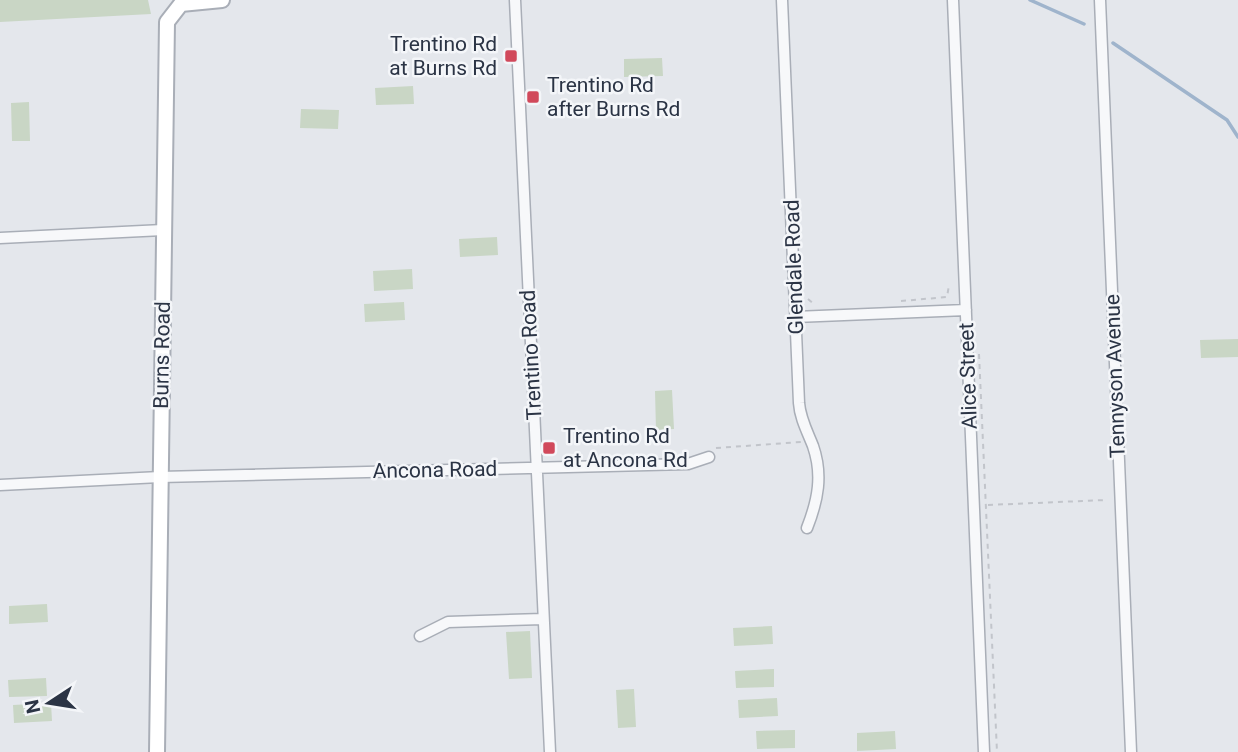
<svg xmlns="http://www.w3.org/2000/svg" width="1238" height="752" viewBox="0 0 1238 752" font-family="Roboto,sans-serif">
<style>
.green{fill:#c9d6c5}
.lines{fill:none;stroke-linecap:round;stroke-linejoin:round}
.stream{stroke:#9fb4cc;stroke-width:3.5}
.street-casing{stroke:#a9aeb7;stroke-width:13}
.secondary-casing{stroke:#a9aeb7;stroke-width:18}
.path{stroke:#c2c5cb;stroke-width:2;stroke-dasharray:5 5;stroke-linecap:butt}
.street{stroke:#f7f8fa;stroke-width:10}
.secondary{stroke:#fff;stroke-width:14}
.poi-dot{fill:#d1495b;stroke:#f4f6f9;stroke-width:2.5}
.labels{text-anchor:middle;stroke-width:5;stroke-linejoin:round;paint-order:stroke}
.poi-label{font-size:21px;fill:#2b3445;stroke:#f4f6f9;text-anchor:start}
.street-label{font-size:21px;fill:#2b3445;stroke:#f4f6f9}
</style>
<rect width="100%" height="100%" fill="#e4e7ec"/>
<path class="green" d="M0,0H148L151,14L0,22Z
M662,58L663,76L624,77V59Z
M413,86L414,104L376,105L375,88Z
M29,102L30,141H12L11,103Z
M301,109L339,110L338,129L300,128Z
M497,237L498,255L460,257L459,239Z
M412,269L413,289L374,291L373,271Z
M404,302L405,320L365,322L364,304Z
M1238,339V357L1201,358L1200,340Z
M672,390L674,429L656,430L655,391Z
M47,604L48,622L9,624V606Z
M772,626L773,644L734,646L733,628Z
M530,631L532,678L509,679L506,632Z
M774,669V687L736,688L735,671Z
M46,678L47,696L9,697L8,680Z
M634,689L636,727L618,728L616,690Z
M777,698L778,716L739,718L738,700Z
M51,703L52,721L14,723L13,705Z
M795,730V748L757,749L756,731Z
M895,731L896,749L857,751V733Z"/>
<g class="lines">
<path class="stream" d="M1030,0L1084,24
M1113,43L1227,120L1238,137"/>
<defs>
<path id="street" d="M515,0L550,752
M782,0L799,403C800,418 807,431 813,446C823,475 818,500 807,528
M953,0L984,752
M1100,0L1131,752
M0,238L163,230
M795,317L966,310
M0,485L160,477L688,464L709,457
M420,636L448,622L543,619"/>
<path id="secondary" d="M157,752L167,22L181,4L222,0"/>
</defs>
<use href="#street" class="street-casing"/>
<use href="#secondary" class="secondary-casing"/>
<path class="path" d="M808,299L815,305
M901,301L947,297L949,285
M979,354L997,752
M716,448L801,442
M988,505L1106,500"/>
<use href="#street" class="street"/>
<use href="#secondary" class="secondary"/>
</g>
<g class="poi-dot">
<rect x="504" y="49" width="14" height="14" rx="3.5"/>
<rect x="526" y="90" width="14" height="14" rx="3.5"/>
<rect x="542" y="441" width="14" height="14" rx="3.5"/>
</g>
<g class="labels">
<g class="poi-label">
<text x="497" y="51" text-anchor="end">Trentino Rd<tspan x="497" dy="24">at Burns Rd</tspan></text>
<text x="547" y="92">Trentino Rd<tspan x="547" dy="24">after Burns Rd</tspan></text>
<text x="563" y="443">Trentino Rd<tspan x="563" dy="24">at Ancona Rd</tspan></text>
</g>
<g class="street-label">
<text transform="translate(794 267) rotate(-92)" y="7">Glendale Road</text>
<text transform="translate(162 355) rotate(-89)" y="7">Burns Road</text>
<text transform="translate(531 355) rotate(-93)" y="7">Trentino Road</text>
<text transform="translate(968 376) rotate(-92)" y="7">Alice Street</text>
<text transform="translate(1115 376) rotate(-92)" y="7">Tennyson Avenue</text>
<text transform="translate(435 470) rotate(-1)" y="7">Ancona Road</text>
</g>
</g>
<g transform="translate(49 703) rotate(258)" stroke="#f4f6f9" stroke-width="5" paint-order="stroke">
<path d="M0-5L12 26L0 18L-12 26Z" fill="#2b3445"/>
<text y="-10" font-size="19" font-weight="bold" text-anchor="middle" fill="#2b3445">N</text>
</g>
</svg>
